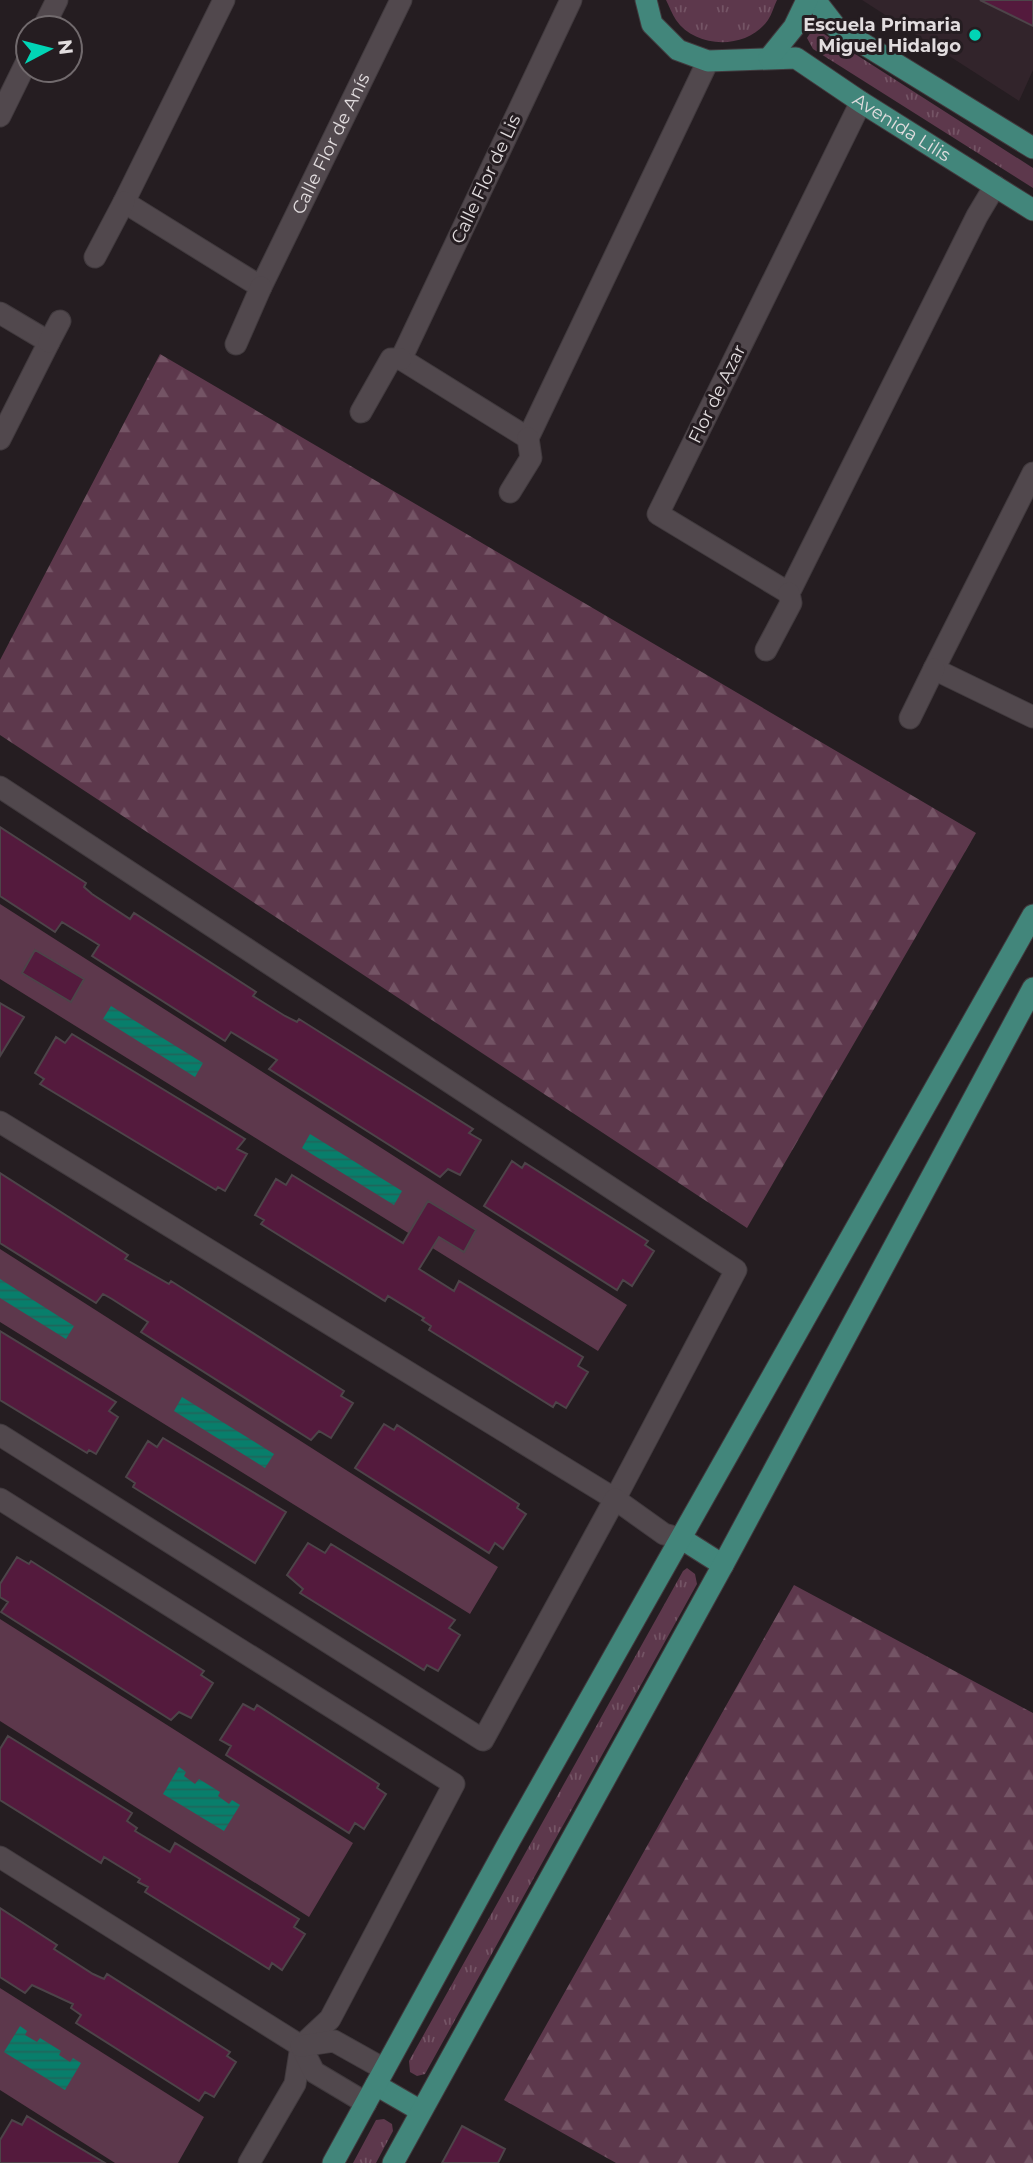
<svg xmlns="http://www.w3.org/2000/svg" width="1033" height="2163" viewBox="0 0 1033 2163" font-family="Montserrat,sans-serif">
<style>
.built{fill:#32242b}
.grass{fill:url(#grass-tufts)}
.forest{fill:url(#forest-firs)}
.park{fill:#5d384c}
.water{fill:url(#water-rules)}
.building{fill:#541a3d;stroke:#4d4449;stroke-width:2}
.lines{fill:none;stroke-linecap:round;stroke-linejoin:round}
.minor-casing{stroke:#413a3e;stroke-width:23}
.major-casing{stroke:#413a3e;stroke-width:23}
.minor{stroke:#51484d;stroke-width:21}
.major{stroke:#42867b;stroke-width:21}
.poi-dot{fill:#01d5b6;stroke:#251d21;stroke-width:2.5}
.labels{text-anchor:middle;stroke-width:6;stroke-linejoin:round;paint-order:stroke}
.poi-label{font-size:18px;font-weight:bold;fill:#e2dddf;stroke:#251d21;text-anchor:end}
.street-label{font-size:18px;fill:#e2dddf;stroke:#251d21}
</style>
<defs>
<pattern id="grass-tufts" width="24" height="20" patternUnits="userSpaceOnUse" patternTransform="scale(1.75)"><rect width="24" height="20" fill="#5d384c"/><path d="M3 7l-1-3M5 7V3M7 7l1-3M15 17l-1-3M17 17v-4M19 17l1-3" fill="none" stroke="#745465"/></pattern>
<pattern id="forest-firs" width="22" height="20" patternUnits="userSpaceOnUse" patternTransform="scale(1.75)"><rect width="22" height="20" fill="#5d384c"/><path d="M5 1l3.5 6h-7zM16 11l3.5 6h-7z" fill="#745465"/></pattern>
<pattern id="water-rules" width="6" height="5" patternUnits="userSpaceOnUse" patternTransform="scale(1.75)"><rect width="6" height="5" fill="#087e6b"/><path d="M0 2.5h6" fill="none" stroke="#20665b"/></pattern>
</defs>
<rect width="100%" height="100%" fill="#251d21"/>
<path class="built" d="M862,0H1033V70L1019,101Z"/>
<path class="grass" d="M666,0H777C774,6 772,14 768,20C747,50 696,49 676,20C672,14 669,6 666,0Z
M811,32L824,34L1033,168V188L813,49L807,38Z
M687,1568L695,1574L697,1584L425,2074L417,2076L410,2072L409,2061L683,1571Z
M384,2119L392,2124L393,2131L376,2163H353L376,2120Z"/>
<path class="forest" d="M160,354L976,833L747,1228L0,735V660Z
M794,1585L1033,1713V2163H616L504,2100Z"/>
<path class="park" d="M0,904L627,1305L598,1351L0,979Z
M0,1249L498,1567L470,1614L0,1322Z
M0,1619L353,1843L309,1917L0,1721Z
M0,1988L204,2117L178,2163H115L0,2090Z"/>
<path class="water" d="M111,1006L203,1063L195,1077L103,1019Z
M310,1134L402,1191L394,1205L302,1148Z
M0,1279L74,1326L66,1339L0,1298Z
M182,1397L274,1454L265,1468L174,1411Z
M179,1767L186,1772L184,1776L195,1784L199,1779L220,1792L218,1796L229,1804L232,1800L240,1805L224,1831L163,1794Z
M20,2026L27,2031L25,2035L37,2042L40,2038L61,2051L59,2055L70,2062L73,2058L81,2063L65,2090L4,2052Z"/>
<path class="building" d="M980,0H1033V26Z
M0,827L86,883L84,887L92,894L130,919L134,913L256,992L253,996L285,1016L297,1022L299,1019L473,1129L469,1133L481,1140L460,1175L448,1169L440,1177L269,1069L277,1060L231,1032L225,1041L92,956L99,945L62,922L55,932L0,896Z
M35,950L84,979L71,1002L22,973Z
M0,1003L24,1017L0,1056Z
M72,1034L245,1139L237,1149L247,1154L225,1191L218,1187L216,1190L40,1084L44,1079L35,1073L56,1037L65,1043Z
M512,1161L522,1168L525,1163L648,1241L645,1245L654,1251L632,1286L623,1280L617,1290L484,1206Z
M0,1173L128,1255L125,1259L169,1284L171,1281L344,1391L341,1396L353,1403L331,1438L319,1431L311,1440L141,1332L148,1322L112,1299L103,1294L96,1303L0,1243Z
M292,1175L403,1243L428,1201L476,1230L464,1252L439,1237L419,1269L454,1291L459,1281L583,1357L578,1366L588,1372L566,1408L556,1402L553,1407L429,1330L431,1326L422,1320L424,1318L388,1296L385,1301L261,1224L264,1220L255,1215L276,1179L286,1185Z
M0,1331L116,1402L109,1411L118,1417L96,1454L89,1450L87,1453L0,1400Z
M384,1424L394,1430L397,1425L519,1504L517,1508L526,1514L503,1549L495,1543L489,1553L355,1468Z
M163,1438L286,1512L255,1563L133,1487L135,1483L126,1477L148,1441L157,1447Z
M308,1543L325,1553L331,1544L455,1620L449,1628L460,1635L438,1671L427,1665L424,1670L300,1593L303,1589L287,1575Z
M17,1557L29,1564L31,1561L204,1671L201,1675L213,1683L191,1718L179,1712L171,1720L1,1612L8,1602L0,1597V1584Z
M243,1704L254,1710L257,1705L379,1784L377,1788L386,1794L364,1829L355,1823L349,1833L226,1755L231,1746L220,1740Z
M8,1736L132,1813L127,1821L137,1828L135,1831L170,1852L175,1843L299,1919L294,1927L305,1934L282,1970L272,1963L269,1969L145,1892L148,1887L138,1882L140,1879L104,1857L101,1863L0,1800V1749Z
M0,1908L57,1945L54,1949L93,1974L104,1979L107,1974L230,2052L227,2056L236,2062L214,2097L205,2092L199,2101L76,2023L81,2015L71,2008L73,2004L32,1985L25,1993L0,1977Z
M27,2116L58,2135L105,2163H0V2140L12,2120L22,2125Z
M462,2126L505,2149L498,2163H442Z"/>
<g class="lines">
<defs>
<g id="minor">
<path id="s1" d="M224,0L124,202L261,287L401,0"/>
<path d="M571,0L401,359L528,438L708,61"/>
<path d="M43,28L57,0"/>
<path d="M861,102L658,514L789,593L977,216L995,186"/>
<path d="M0,116L28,59"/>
<path d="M95,257L124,202"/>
<path d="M0,313L49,342L0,439"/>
<path d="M49,342L60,321"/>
<path d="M236,344L261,287"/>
<path d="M361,412L391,359H401"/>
<path d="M1033,473L934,669L1033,717"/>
<path d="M510,492L531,458L528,438"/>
<path d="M766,650L791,603L789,593"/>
<path d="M910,718L934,669"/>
<path d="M0,787L736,1270L615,1499L0,1122"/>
<path d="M0,1435L483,1740L615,1499L664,1534L682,1539"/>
<path d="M0,1499L454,1784L330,2019L301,2046L295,2084L249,2163"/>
<path d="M0,1857L301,2046L314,2072L366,2103"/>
<path d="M301,2046L334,2041L384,2069"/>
</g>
<g id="major">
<path id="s2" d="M646,0L652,24L678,50L708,61L796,58L861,102L1033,210"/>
<path d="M815,0L836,27L1033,148"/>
<path d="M769,58L794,27L807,0"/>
<path d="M682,1539L723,1565"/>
<path d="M376,2085L421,2111"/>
<path d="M333,2163L510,1840L1033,915"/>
<path d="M393,2163L723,1565L1033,988"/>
</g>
</defs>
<use href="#minor" class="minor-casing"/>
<use href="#major" class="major-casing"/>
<use href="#minor" class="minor"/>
<use href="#major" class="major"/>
</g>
<circle class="poi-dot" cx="975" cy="35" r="7"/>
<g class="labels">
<g class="poi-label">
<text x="961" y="31">Escuela Primaria<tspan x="961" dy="21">Miguel Hidalgo</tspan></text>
</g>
<g class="street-label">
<text dy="6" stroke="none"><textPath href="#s2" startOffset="308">Avenida Lilis</textPath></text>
<text dy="6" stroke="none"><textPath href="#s1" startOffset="546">Calle Flor de Anís</textPath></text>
<text transform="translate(486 179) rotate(-65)" y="6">Calle Flor de Lis</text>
<text transform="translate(717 394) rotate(-64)" y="6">Flor de Azar</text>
</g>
</g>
<g transform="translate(49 49) rotate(83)"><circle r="33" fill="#251d21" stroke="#716a6d" stroke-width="2"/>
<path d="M0-5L12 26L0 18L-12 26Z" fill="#01d5b6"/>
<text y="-10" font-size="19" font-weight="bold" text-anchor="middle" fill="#e2dddf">N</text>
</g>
</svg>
